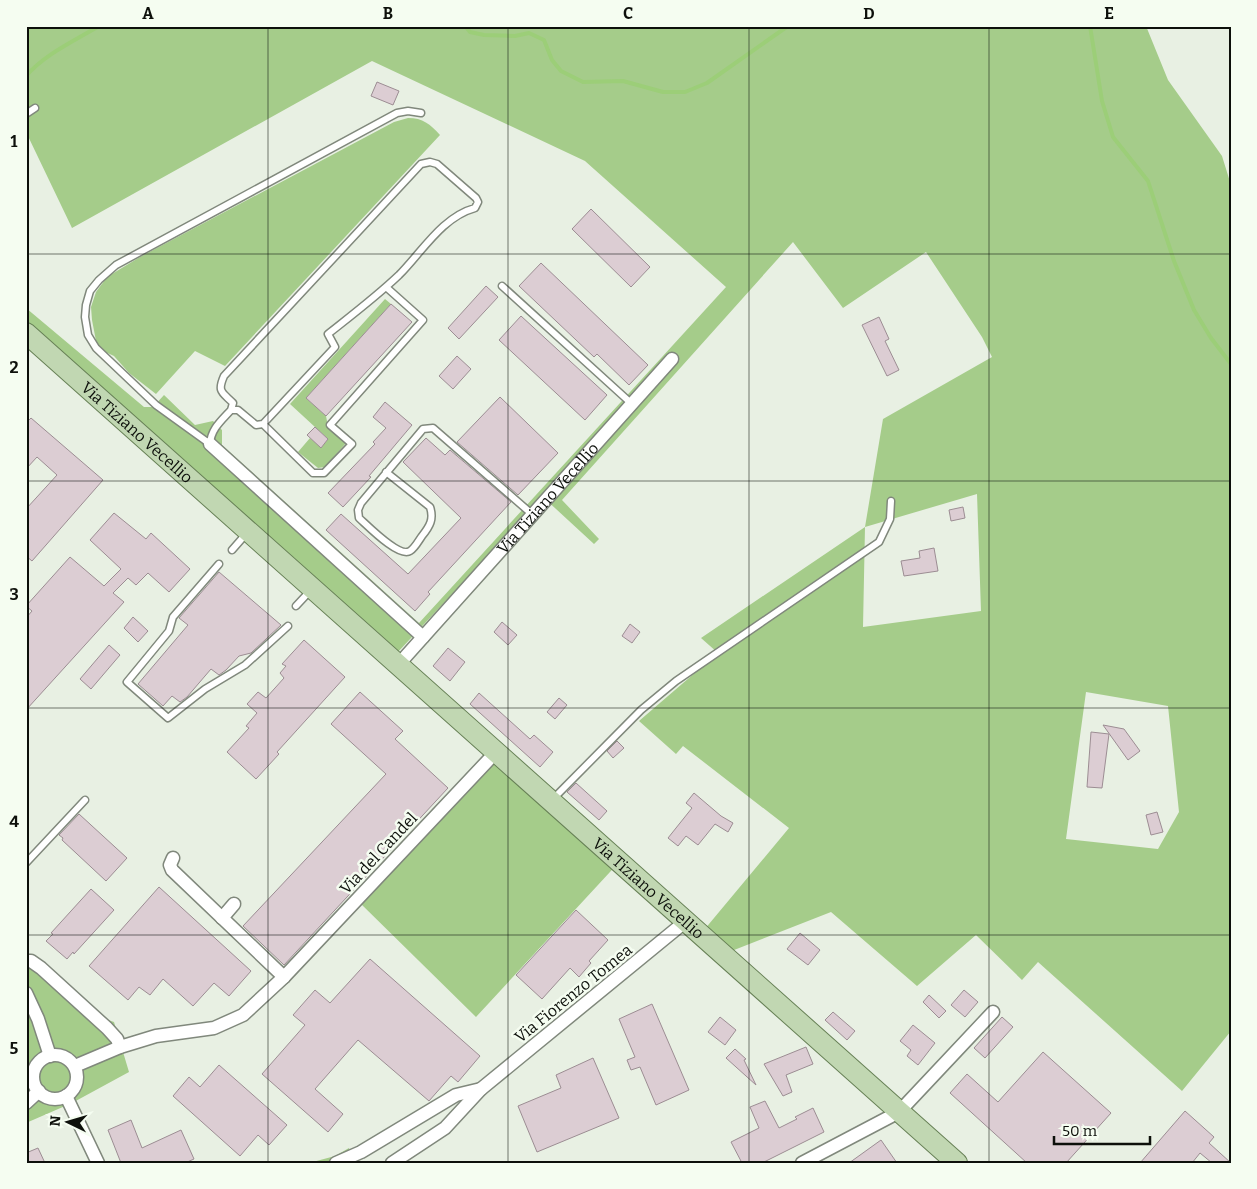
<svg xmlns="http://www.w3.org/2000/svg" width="1257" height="1189" viewBox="0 0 1257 1189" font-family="Bitter,serif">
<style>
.green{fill:#a5cc8a;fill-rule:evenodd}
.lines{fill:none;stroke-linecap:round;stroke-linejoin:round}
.stream{stroke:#9cce78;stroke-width:4}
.building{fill:#dccdd3;stroke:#9c8d93}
.service-casing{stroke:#80887c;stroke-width:9}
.minor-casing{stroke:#80887c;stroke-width:15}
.primary-casing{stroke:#678056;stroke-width:22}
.service{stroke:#fff;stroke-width:6}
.minor{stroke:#fff;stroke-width:12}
.primary{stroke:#c1d7b2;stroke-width:20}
.grid{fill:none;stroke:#0d100b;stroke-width:1;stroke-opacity:0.55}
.labels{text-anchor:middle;stroke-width:5;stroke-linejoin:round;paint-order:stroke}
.street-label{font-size:16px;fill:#0d100b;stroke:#f5fdf1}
.neatline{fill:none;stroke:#0d100b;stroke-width:2}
.grid-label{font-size:16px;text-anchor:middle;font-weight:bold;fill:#0d100b}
</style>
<rect width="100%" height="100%" fill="#e8f0e3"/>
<path class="green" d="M26,26H1146L1168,80L1222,156L1231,185V1031L1182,1091L1038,962L1022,980L976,935L917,986L831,912L729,952L704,930L789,828L683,746L676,754L639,721L718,653L701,638L865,527L883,419L992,357L982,337L926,252L843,308L793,242L562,500L599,539L594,544L543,497L397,653L26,346V308L144,407H153L164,395L195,425L213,421L222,430V445L419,623L726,287L585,161L372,61L72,228L26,132ZM977,494L981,611L863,627L865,527ZM1086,692L1168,706L1179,812L1158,849L1066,839Z
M408,118C423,118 430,124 440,135L225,366L195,351L156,394L129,373L114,356L101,350L96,341L92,320L91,307L96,292L107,277L140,257L394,122Z
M385,299L391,304L306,398L326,416L328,426L346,443L325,467L318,468L298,452L310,438L321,447L328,439L290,404Z
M501,748L622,859L476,1017L360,903Z
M26,951L100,1017L114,1022L129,1072L72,1103L26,1123V996L30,992L26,984Z
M349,1148L354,1163H309L335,1156Z"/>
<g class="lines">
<path class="stream" d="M465,26L470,32L484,35L515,36L529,33L544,40L552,60L561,71L583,82L623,81L663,92H685L707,83L788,26
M1090,26L1102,101L1113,137L1148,181L1174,261L1194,310L1211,338L1231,364
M26,76C45,54 74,41 99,26"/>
</g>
<path class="building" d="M377,82L399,91L393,105L371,96Z
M591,209L650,267L631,287L572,229Z
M541,263L648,365L629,385L597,354L594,357L519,286Z
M486,286L498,297L459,339L448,328Z
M391,304L412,322L326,416L306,398Z
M521,316L607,395L585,420L499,340Z
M879,317L889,339L885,341L899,370L887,376L862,325Z
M457,356L471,369L453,389L439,376Z
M500,397L558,453L518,495L457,442Z
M385,402L412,425L369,476L371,477L343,507L328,493L375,444L373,442L386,428L373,417Z
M31,418L103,480L32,561L26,556V509L57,475L37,457L26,469V423Z
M315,427L328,439L321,448L307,435Z
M426,438L445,455L450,450L511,502L428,592L430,594L415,611L326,530L341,514L408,574L461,518L403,462Z
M963,507L965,518L951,521L949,510Z
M114,513L146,539L151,533L190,569L169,592L148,573L136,585L128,578L113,593L124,602L26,710V618L32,611L26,606L70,557L104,586L121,569L90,540Z
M934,548L938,571L904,576L901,561L920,558L919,551Z
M219,572L281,625L251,653L239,656L226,670L219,675L211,669L187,697L180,702L172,696L163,706L138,684L188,625L179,618Z
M133,617L148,631L138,642L124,628Z
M502,622L517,635L508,645L494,632Z
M630,624L640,632L632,643L622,636Z
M304,640L345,677L277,752L279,754L256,779L227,752L249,728L246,726L257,713L247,704L258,692L266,698L284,678L280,673L286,666L282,664Z
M109,645L120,655L91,689L80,679Z
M448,648L465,662L450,681L433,666Z
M360,692L403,731L395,739L448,788L284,965L243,926L386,774L331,724Z
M479,693L530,739L534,735L553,752L540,767L470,704Z
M559,698L567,705L555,719L547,712Z
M1103,725L1124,729L1140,751L1128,760Z
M1091,732L1109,734L1102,788L1087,787Z
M617,741L624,748L613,758L607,751Z
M576,783L607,811L599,820L567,792Z
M694,793L721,816L733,823L728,832L715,824L698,845L686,836L678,846L668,838L692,808L686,803Z
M1157,812L1163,832L1151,835L1146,815Z
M79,814L127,858L106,881L62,840L63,838L59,835Z
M159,887L251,971L229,996L214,983L193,1006L163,979L150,995L139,987L128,1000L89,966Z
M91,889L114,910L74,954L73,952L67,959L46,941L53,934L51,933Z
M576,910L608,940L589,961L591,963L579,977L570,968L542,999L516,975Z
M800,933L820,950L808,965L787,949Z
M370,959L480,1056L458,1082L451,1076L429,1101L358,1040L315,1089L343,1114L328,1132L262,1074L305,1025L293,1015L315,990L330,1003Z
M964,990L978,1002L965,1017L951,1005Z
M929,995L946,1011L939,1018L923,1002Z
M652,1004L689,1090L656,1105L640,1067L631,1070L627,1060L635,1057L619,1019Z
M833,1012L855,1031L847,1040L825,1020Z
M720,1017L736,1030L725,1045L708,1032Z
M1002,1017L1013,1027L985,1058L974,1048Z
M913,1025L935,1043L918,1065L907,1056L911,1050L900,1041Z
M806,1047L813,1064L786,1075L792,1092L783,1096L764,1064Z
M735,1049L746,1059L744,1060L756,1085L726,1058Z
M1043,1052L1111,1113L1066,1163H1027L950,1093L967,1074L998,1102Z
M593,1058L619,1118L537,1152L518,1106L561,1088L556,1075Z
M219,1065L287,1125L269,1145L258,1135L240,1156L173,1096L189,1077L200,1087Z
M765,1101L779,1128L797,1119L795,1117L813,1108L824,1132L762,1163H742L731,1142L759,1128L750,1107Z
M1185,1111L1214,1137L1209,1143L1231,1163H1212L1200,1153L1192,1163H1140Z
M131,1120L142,1148L181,1130L194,1159L185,1163H121L108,1130Z
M881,1140L897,1163H849Z
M38,1148L45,1163H26V1153Z"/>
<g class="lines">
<defs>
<path id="service" d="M26,114L35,108
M502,286L632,404
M231,410L233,403C222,392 217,392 224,376L421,164L430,162L437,164L476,198L478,202L475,208C442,217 422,252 399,275C377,296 352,315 328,334L335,347L263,424L256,425L238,410H231C221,421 211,429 210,444L156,405L96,348L88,335L85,317L86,305L90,291L99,280L116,265L397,113L408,111L421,113
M263,424L313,473H324L352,444L330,425L423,320L386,287
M386,472L430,507C434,519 430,526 422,536C419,540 415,548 410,551C399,558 368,526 359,518L358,510L361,503L423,429L433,428L533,515
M232,550L246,534
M219,564L173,617L169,631L127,682L168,718L205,689L245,665L288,626
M296,606L310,591
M552,800L641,710L676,681L879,542L890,519L891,501
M26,863L85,800"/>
<g id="minor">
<path d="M210,444L423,637"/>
<path id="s1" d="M398,665L672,359"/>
<path d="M173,858L170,865L172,870L284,977"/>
<path d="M222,918L234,904"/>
<path d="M26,961H31L41,968L107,1028L117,1039L120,1047"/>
<path d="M26,993L38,1019L50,1056"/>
<circle cx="55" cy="1077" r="22"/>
<path d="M75,1066L120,1047L156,1036L214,1028L243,1015L284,977L496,752"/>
<path d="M66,1096L98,1163"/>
<path d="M26,1103L39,1091"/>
<path d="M336,1163L361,1152L456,1095L481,1089"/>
<path d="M392,1163L445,1128L481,1089L686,921"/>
<path d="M802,1163L899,1112L993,1012"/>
</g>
<g id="primary">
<path id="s2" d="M26,333L957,1163"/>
</g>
</defs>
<use href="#service" class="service-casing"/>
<use href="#minor" class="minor-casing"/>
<use href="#primary" class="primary-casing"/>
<use href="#service" class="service"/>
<use href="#minor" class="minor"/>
<use href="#primary" class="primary"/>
</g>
<path class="grid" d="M268,26V1163M508,26V1163M749,26V1163M989,26V1163M26,254H1231M26,481H1231M26,708H1231M26,935H1231"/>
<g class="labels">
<g class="street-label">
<text dy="6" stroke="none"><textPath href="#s2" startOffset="149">Via Tiziano Vecellio</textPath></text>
<text dy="6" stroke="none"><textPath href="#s1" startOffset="224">Via Tiziano Vecellio</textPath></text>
<text transform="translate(378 853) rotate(-47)" y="6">Via del Candel</text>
<text dy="6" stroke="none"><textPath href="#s2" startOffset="834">Via Tiziano Vecellio</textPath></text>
<text transform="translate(573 993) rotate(-39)" y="6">Via Fiorenzo Tomea</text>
</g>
</g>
<rect width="1257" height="1189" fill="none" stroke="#f5fdf1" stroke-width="55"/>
<g transform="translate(68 1122) rotate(275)" stroke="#f5fdf1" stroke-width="4" paint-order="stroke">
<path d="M0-4L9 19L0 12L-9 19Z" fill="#0d100b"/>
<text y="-8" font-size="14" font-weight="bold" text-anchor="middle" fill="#0d100b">N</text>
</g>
<path d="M1054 1136v8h96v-8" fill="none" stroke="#0d100b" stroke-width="2.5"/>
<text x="1062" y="1136" font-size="15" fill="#0d100b" stroke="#f5fdf1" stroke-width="4" paint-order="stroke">50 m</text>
<rect x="28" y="28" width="1202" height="1134" class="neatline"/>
<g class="grid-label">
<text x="148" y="19">A</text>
<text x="388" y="19">B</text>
<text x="628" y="19">C</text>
<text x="869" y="19">D</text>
<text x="1109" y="19">E</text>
<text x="14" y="147">1</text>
<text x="14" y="373">2</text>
<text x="14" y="600">3</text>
<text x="14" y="827">4</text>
<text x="14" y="1054">5</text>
</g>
</svg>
